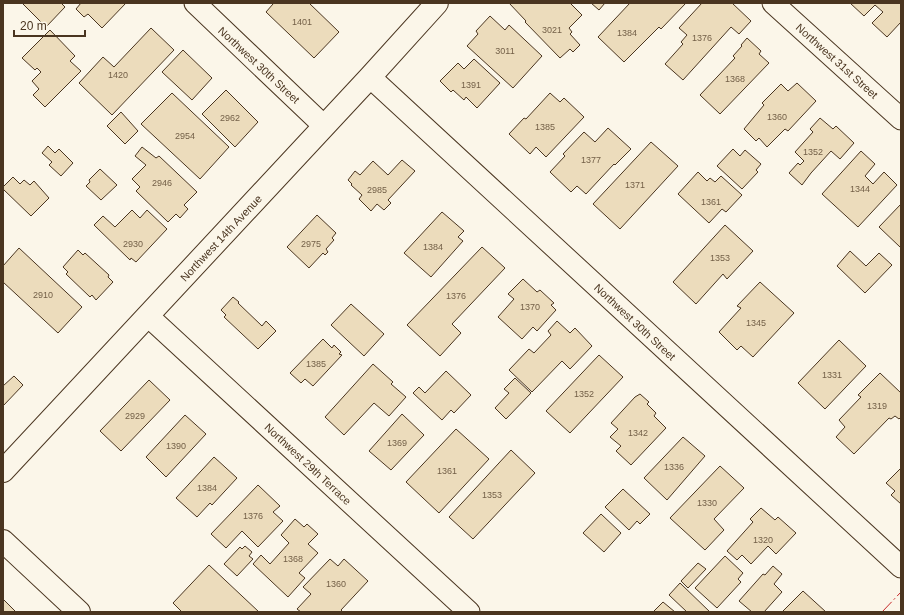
<svg xmlns="http://www.w3.org/2000/svg" width="904" height="615" viewBox="0 0 904 615" font-family="Arial,sans-serif">
<style>
.building{fill:#ecdcbc;stroke:#4a3520}
.lines{fill:none;stroke-linecap:round;stroke-linejoin:round}
.minor-casing{stroke:#4a3520;stroke-width:23}
.tertiary-casing{stroke:#4a3520;stroke-width:24}
.minor{stroke:#fbf6e9;stroke-width:21}
.tertiary{stroke:#fbf6e9;stroke-width:22}
.power{stroke:#c62828;stroke-width:1;stroke-dasharray:14 3 2 3;stroke-linecap:butt}
.labels{text-anchor:middle;stroke-width:3;stroke-linejoin:round;paint-order:stroke}
.number-label{font-size:9px;fill:#725f47}
.street-label{font-size:11px;fill:#4a3520;stroke:#fbf6e9}
</style>
<rect width="100%" height="100%" fill="#fbf6e9"/>
<path class="building" d="M22,3H61L65,7L46,27Z
M81,3H126L102,28L88,14L84,17L76,9Z
M271,3H309L339,32L314,58L266,12L273,4Z
M509,3H570L582,15L569,28L572,32L570,34L580,45L573,52L570,49L560,58L525,22L526,21Z
M591,3H605L599,10Z
M630,3H686L661,29L659,27L624,62L598,37Z
M702,3H732L751,21L739,34L731,27L683,80L665,64L683,44L681,42L687,35L679,28Z
M850,3H901V22L887,37L872,23L883,12L875,5L864,16Z
M490,16L505,30L509,25L542,56L513,88L467,46L478,34L476,31Z
M151,28L174,50L112,115L79,83L103,57L114,67Z
M50,30L75,56L70,61L81,71L45,107L33,95L39,89L32,81L41,72L37,68L35,70L22,58Z
M747,38L761,51L759,54L769,63L720,114L700,95L735,58L733,56L742,46L741,45Z
M183,50L212,78L192,100L162,72Z
M474,59L500,83L477,108L466,97L464,100L453,90L451,92L440,81L458,63L464,69Z
M797,83L816,101L788,131L785,129L767,147L759,138L756,141L744,129L764,105L762,103L781,84L788,91Z
M226,90L258,122L235,147L202,114Z
M172,93L229,147L200,179L141,124Z
M550,93L560,102L564,98L584,117L546,157L536,147L530,154L509,134L524,118L526,119Z
M121,112L138,131L125,144L107,126Z
M820,118L833,129L836,126L854,143L840,159L831,151L811,173L802,185L789,173L798,163L800,165L804,161L795,152L813,132L810,129Z
M608,128L631,149L615,165L614,164L586,194L577,186L571,192L550,172L565,156L563,154L584,132L595,142Z
M651,142L678,166L620,229L593,204Z
M48,146L55,153L59,149L73,163L61,176L49,165L52,162L42,153Z
M142,147L156,158L159,156L197,192L184,205L188,209L180,218L176,214L168,222L136,191L140,187L132,179L146,165L135,156Z
M733,149L740,156L745,150L761,164L756,170L758,172L742,189L717,166Z
M861,151L875,164L865,176L873,184L884,172L897,185L858,227L822,194Z
M402,160L415,171L388,200L391,203L384,210L377,204L371,211L359,199L362,195L351,185L352,184L348,180L355,171L360,175L373,161L388,175Z
M100,169L117,185L101,200L86,186L90,182L89,180Z
M698,172L707,181L710,178L715,182L721,176L742,195L726,212L722,209L709,223L678,194Z
M13,177L20,184L24,180L30,185L34,181L49,198L31,216L3,189V187Z
M901,204V246L900,247L879,227Z
M132,210L140,218L147,210L167,229L136,262L131,258L130,260L94,225L103,216L115,227Z
M442,212L464,231L458,237L463,241L431,277L404,253Z
M317,215L336,233L332,238L334,240L326,249L328,252L325,255L323,253L309,268L287,247Z
M725,225L753,251L727,279L723,274L696,304L673,282Z
M482,247L505,268L452,324L461,333L440,356L407,325Z
M19,248L82,307L58,333L3,282V266Z
M78,250L83,255L85,253L109,275L108,277L113,282L96,300L92,295L90,297L66,274L68,272L63,267Z
M850,251L866,266L879,253L892,265L865,293L837,266Z
M523,279L537,292L540,290L554,303L551,305L556,310L537,331L533,327L522,339L498,317L514,299L508,294Z
M760,282L794,313L753,357L741,346L737,350L719,332L741,308L737,306Z
M233,297L239,302L238,303L262,326L266,321L276,331L258,349L224,317L226,315L221,310Z
M351,304L384,334L364,356L331,325Z
M557,321L570,333L575,328L592,346L570,369L562,361L532,392L509,370L529,349L534,353L551,335L548,331Z
M323,339L332,348L334,345L341,352L339,354L342,355L313,386L305,379L301,383L290,373Z
M839,340L866,366L825,409L798,383Z
M599,355L623,377L570,433L546,411Z
M373,364L393,382L391,384L406,397L389,416L374,403L344,435L325,417Z
M446,371L471,395L454,413L451,410L442,420L413,393L419,387L425,393Z
M880,373L901,393V417L899,419L895,416L891,419L889,418L854,454L836,437L845,427L839,420L861,397L858,395Z
M14,376L23,385L3,406V386Z
M515,378L531,393L506,419L495,408L509,393L504,389Z
M149,380L170,400L121,451L100,431Z
M640,394L649,402L647,404L656,413L654,416L666,428L631,465L616,451L621,446L610,437L618,429L611,423L635,397Z
M402,414L424,435L391,470L369,451Z
M185,415L206,434L166,477L146,457Z
M456,429L489,459L439,513L406,482Z
M683,437L705,456L667,500L644,478Z
M511,450L535,473L473,539L449,517Z
M214,457L237,478L212,505L210,503L197,517L176,498Z
M720,466L744,488L714,519L724,530L705,550L670,518Z
M901,468V504L891,495L895,491L886,483Z
M258,485L280,506L273,512L283,521L258,547L242,531L226,548L211,534Z
M623,489L650,514L640,524L637,521L629,530L605,507Z
M761,508L775,520L778,517L796,533L776,554L768,546L751,564L742,555L737,560L727,551L753,522L750,519Z
M601,514L621,533L604,552L583,533Z
M295,519L304,527L307,524L318,534L308,544L318,553L299,573L305,578L288,597L253,564L261,555L270,564L289,543L281,535Z
M245,546L252,552L249,556L253,559L237,576L224,564L240,547L242,549Z
M725,556L743,573L738,579L741,582L717,608L695,588Z
M330,559L338,566L344,559L368,581L341,610L343,612H301L297,609L311,594L303,587Z
M698,563L706,569L688,588L681,581Z
M209,565L259,612H182L173,603Z
M773,566L782,574L774,584L782,592L764,612H752L739,601L763,574L765,575Z
M680,583L710,612H687L669,595Z
M803,591L826,612H784L783,611Z
M3,599L16,612H3Z
M663,602L675,612H653Z"/>
<g class="lines">
<defs>
<path id="minor" d="M195,3L324,126
M773,3L901,119
M370,77L901,567
M148,316L469,612"/>
<path id="tertiary" d="M3,471L370,77L437,3
M3,541L79,612"/>
</defs>
<use href="#minor" class="minor-casing"/>
<use href="#tertiary" class="tertiary-casing"/>
<use href="#minor" class="minor"/>
<use href="#tertiary" class="tertiary"/>
<path class="power" d="M882,612L901,592"/>
</g>
<g class="labels">
<g class="number-label">
<text x="302" y="25">1401</text>
<text x="552" y="33">3021</text>
<text x="627" y="36">1384</text>
<text x="702" y="41">1376</text>
<text x="505" y="54">3011</text>
<text x="118" y="78">1420</text>
<text x="735" y="82">1368</text>
<text x="471" y="88">1391</text>
<text x="777" y="120">1360</text>
<text x="230" y="121">2962</text>
<text x="545" y="130">1385</text>
<text x="185" y="139">2954</text>
<text x="813" y="155">1352</text>
<text x="591" y="163">1377</text>
<text x="162" y="186">2946</text>
<text x="635" y="188">1371</text>
<text x="860" y="192">1344</text>
<text x="377" y="193">2985</text>
<text x="711" y="205">1361</text>
<text x="133" y="247">2930</text>
<text x="311" y="247">2975</text>
<text x="433" y="250">1384</text>
<text x="720" y="261">1353</text>
<text x="43" y="298">2910</text>
<text x="456" y="299">1376</text>
<text x="530" y="310">1370</text>
<text x="756" y="326">1345</text>
<text x="316" y="367">1385</text>
<text x="832" y="378">1331</text>
<text x="584" y="397">1352</text>
<text x="877" y="409">1319</text>
<text x="135" y="419">2929</text>
<text x="638" y="436">1342</text>
<text x="397" y="446">1369</text>
<text x="176" y="449">1390</text>
<text x="674" y="470">1336</text>
<text x="447" y="474">1361</text>
<text x="207" y="491">1384</text>
<text x="492" y="498">1353</text>
<text x="707" y="506">1330</text>
<text x="253" y="519">1376</text>
<text x="763" y="543">1320</text>
<text x="293" y="562">1368</text>
<text x="336" y="587">1360</text>
</g>
<g class="street-label">
<text transform="translate(837 61) rotate(42)" y="4">Northwest 31st Street</text>
<text transform="translate(259 65) rotate(43)" y="4">Northwest 30th Street</text>
<text transform="translate(221 238) rotate(-47)" y="4">Northwest 14th Avenue</text>
<text transform="translate(635 322) rotate(43)" y="4">Northwest 30th Street</text>
<text transform="translate(308 464) rotate(43)" y="4">Northwest 29th Terrace</text>
</g>
</g>
<rect width="904" height="615" fill="none" stroke="#4a3520" stroke-width="8"/>
<path d="M14 30v6h71v-6" fill="none" stroke="#4a3520" stroke-width="2"/>
<text x="20" y="30" font-size="12" fill="#4a3520" stroke="#fbf6e9" stroke-width="3" paint-order="stroke">20 m</text>
</svg>
